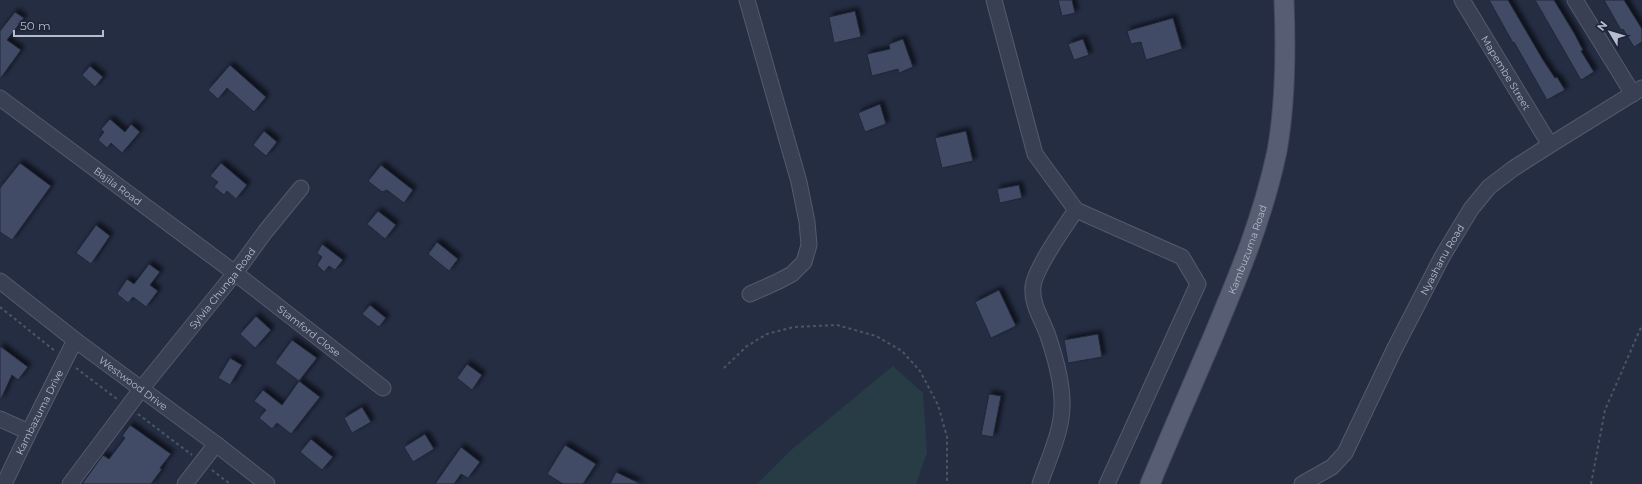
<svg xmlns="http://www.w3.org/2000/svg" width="1642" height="484" viewBox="0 0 1642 484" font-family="Montserrat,sans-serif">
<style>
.green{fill:#273c44}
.building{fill:#434c65;stroke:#20263a;filter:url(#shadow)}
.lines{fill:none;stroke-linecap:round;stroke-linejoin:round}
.minor-casing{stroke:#545a6d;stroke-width:17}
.major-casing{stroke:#43485c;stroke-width:21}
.path{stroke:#455961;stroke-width:2;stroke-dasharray:3 3;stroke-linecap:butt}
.minor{stroke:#394053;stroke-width:15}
.major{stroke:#575e73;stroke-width:19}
.labels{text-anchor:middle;stroke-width:3;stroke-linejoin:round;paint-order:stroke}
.street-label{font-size:10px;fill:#b6bbcd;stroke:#1e2438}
</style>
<defs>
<filter id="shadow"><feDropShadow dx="3.5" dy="-3.5" stdDeviation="2" flood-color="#0009"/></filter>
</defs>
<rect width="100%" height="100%" fill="#252d43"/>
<path class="green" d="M893,366L923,393L927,453L916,484H757L791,450Z"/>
<path class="building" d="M1058,0H1072L1075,13L1062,16Z
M1489,0H1508L1543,60L1555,78L1557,77L1565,90L1547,100L1514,42L1513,43Z
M1535,0H1554L1574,33L1583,50L1581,51L1594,72L1581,80Z
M1604,0H1624L1642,29V42L1634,47L1623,29L1621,30Z
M855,11L861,37L834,43L829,17Z
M15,12L24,18L7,40L21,50L0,79V31Z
M1173,18L1182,49L1146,60L1141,42L1131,44L1127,31Z
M903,39L913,67L899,73L898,69L872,76L867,54L890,49L889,44Z
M1083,39L1089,55L1074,60L1068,44Z
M230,65L266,97L254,112L227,88L218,99L208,90Z
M90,66L103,77L95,87L82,75Z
M880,104L886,124L865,132L858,113Z
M110,119L125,132L131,124L140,132L122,153L111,143L107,148L98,140L104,132L101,129Z
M264,131L277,142L266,156L253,145Z
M966,131L973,161L942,168L935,138Z
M20,163L51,186L12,240L0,232V188Z
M221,163L247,185L236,199L227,191L224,195L214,187L218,182L210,176Z
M381,165L413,190L404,203L387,190L382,192L368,181Z
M1019,185L1022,198L1000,203L997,189Z
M378,211L396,225L385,239L367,224Z
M96,225L110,236L91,264L76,253Z
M437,242L458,259L449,271L428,254Z
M322,244L343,260L335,270L329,266L324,272L317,265L322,257L317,253Z
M149,264L160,272L150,285L158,291L146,307L133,297L128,303L117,294L127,279L134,284Z
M999,290L1016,326L991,338L975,302Z
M370,305L386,318L379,327L362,314Z
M256,316L271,330L255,348L240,334Z
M1098,334L1102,357L1068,363L1064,340Z
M292,340L317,358L299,381L275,363Z
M0,346L28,367L18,380L12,375L0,401Z
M230,358L242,365L230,385L218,378Z
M467,364L482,375L472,390L457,378Z
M299,381L320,397L291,434L277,423L272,429L259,418L266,410L254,401L263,390L282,405Z
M989,394L1001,396L993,437L981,435Z
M362,407L371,422L352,433L344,418Z
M130,425L171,454L160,468L162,469L151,484H82L103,455L109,459L125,438L122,436Z
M425,434L434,449L413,462L404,447Z
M311,439L333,457L322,470L300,452Z
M565,445L596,464L583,484H563L547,474Z
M461,447L480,462L468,478L461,474L454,484H435Z
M616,472L641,484H610Z"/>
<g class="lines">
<defs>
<g id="minor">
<path d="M747,0L799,182L807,222L809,245L804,262L792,274L779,281L750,294"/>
<path d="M994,0L1035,154L1076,210L1182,257L1198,284L1107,484"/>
<path id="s1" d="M1462,0L1550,145"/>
<path d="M1575,0L1633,94"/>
<path id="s2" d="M0,98L235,273L383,388"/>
<path id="s3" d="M0,281L75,340L216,444L267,484"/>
<path d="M0,419L29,432"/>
<path id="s4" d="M4,484L29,432L75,340"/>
<path id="s5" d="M70,484L142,388L235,273L265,232L301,188"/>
<path d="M185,484L216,444"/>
<path d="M1040,484C1048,460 1061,434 1062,408C1063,385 1056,360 1049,339C1044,322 1031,305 1033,287C1034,270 1065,226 1076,210"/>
<path id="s6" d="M1302,484L1332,467L1345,453L1394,350L1442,257L1471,209L1489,187L1514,168L1550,145L1642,88"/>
</g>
<g id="major">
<path id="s7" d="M1150,484C1170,436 1191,388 1212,339C1238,277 1263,218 1277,151C1286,101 1286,50 1284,0"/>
</g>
</defs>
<use href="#minor" class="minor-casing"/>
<use href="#major" class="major-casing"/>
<path class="path" d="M0,307L55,351
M76,368L117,399
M724,368L747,346L767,334L794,327L837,325L876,336L902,351L920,371L938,405L947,437V484
M138,414L192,455
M212,470L230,484
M1591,484L1605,410L1642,325"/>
<use href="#minor" class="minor"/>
<use href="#major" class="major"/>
</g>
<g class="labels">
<g class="street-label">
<text dy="4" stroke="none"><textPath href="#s1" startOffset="85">Mapembe Street</textPath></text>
<text dy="4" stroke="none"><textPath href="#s2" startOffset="147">Bajila Road</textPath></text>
<text dy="4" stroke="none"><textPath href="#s7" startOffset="254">Kambuzuma Road</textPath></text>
<text dy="4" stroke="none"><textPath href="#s6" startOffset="270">Nyashanu Road</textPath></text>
<text dy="4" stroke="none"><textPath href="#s5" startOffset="248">Sylvia Chunga Road</textPath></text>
<text dy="4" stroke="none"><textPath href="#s2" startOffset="387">Stamford Close</textPath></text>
<text dy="4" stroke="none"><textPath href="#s3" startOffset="168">Westwood Drive</textPath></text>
<text dy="4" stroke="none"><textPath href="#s4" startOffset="80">Kambazuma Drive</textPath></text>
</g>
</g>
<g transform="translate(1610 32) rotate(308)" stroke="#1e2438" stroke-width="3" paint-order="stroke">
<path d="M0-3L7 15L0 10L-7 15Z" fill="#b6bbcd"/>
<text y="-6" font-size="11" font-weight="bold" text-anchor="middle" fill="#b6bbcd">N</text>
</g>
<path d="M14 30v6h89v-6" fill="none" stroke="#b6bbcd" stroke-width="2"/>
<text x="20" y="30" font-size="12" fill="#b6bbcd" stroke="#1e2438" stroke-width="3" paint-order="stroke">50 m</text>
</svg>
